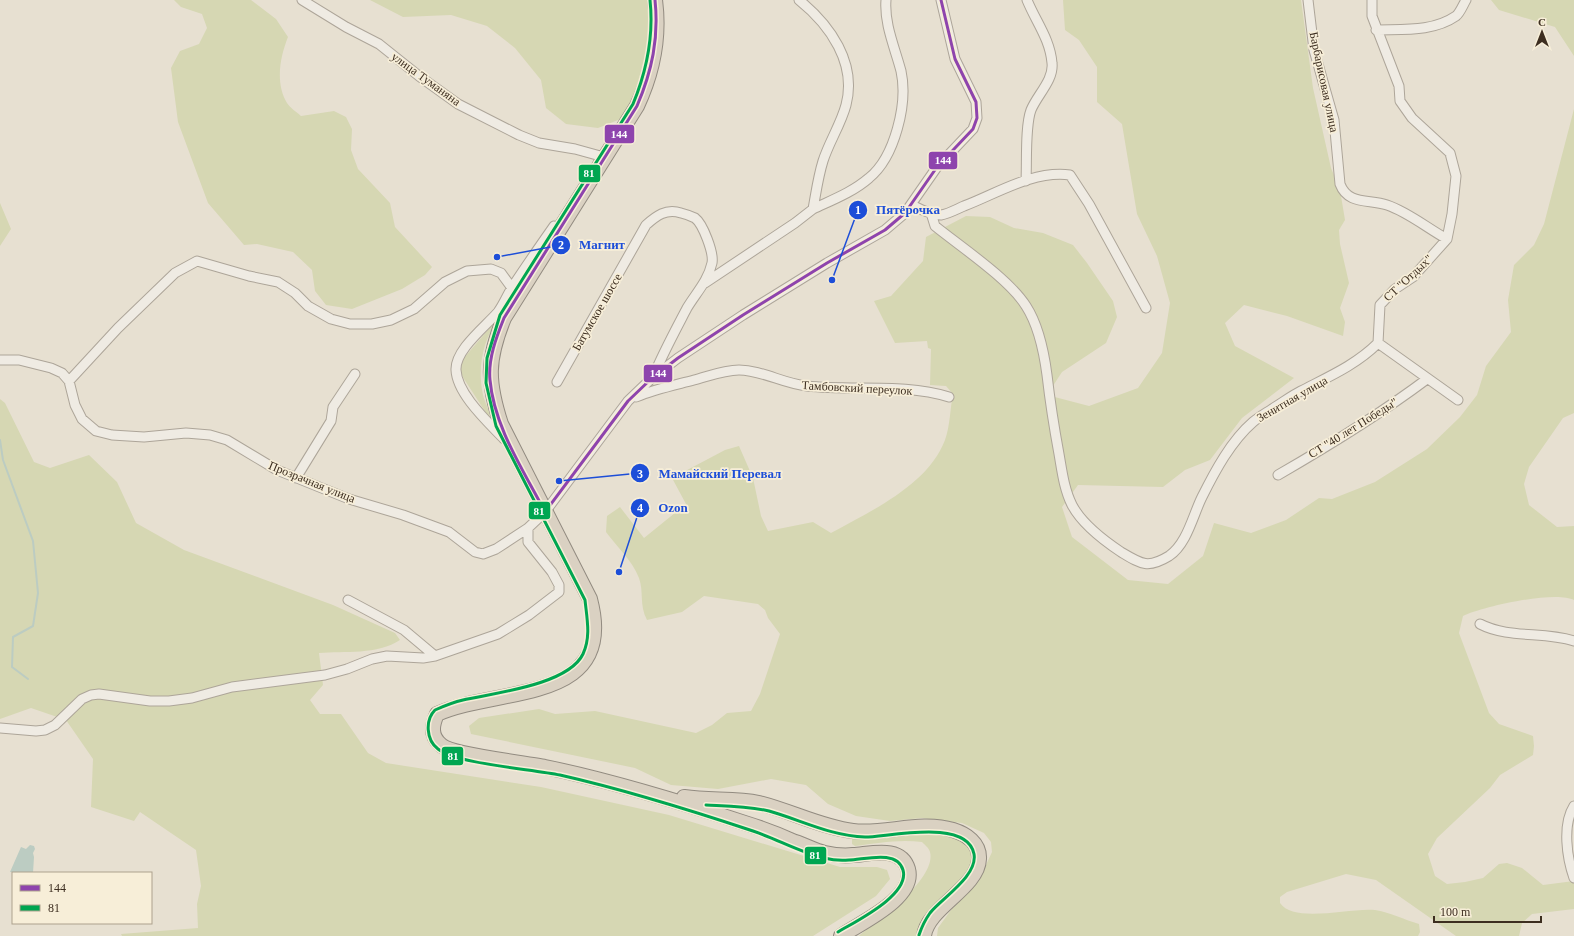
<svg xmlns="http://www.w3.org/2000/svg" width="1574" height="936" viewBox="0 0 1574 936" font-family="Georgia,serif">
<style>
.green{fill:#d6d7b3}
.water{fill:#bcccc2}
.lines{fill:none;stroke-linecap:round;stroke-linejoin:round}
.stream{stroke:#bcccc2;stroke-width:2}
.minor-casing{stroke:#ada599;stroke-width:11}
.highway-casing{stroke:#928b80;stroke-width:16}
.minor{stroke:#efebe3;stroke-width:9}
.highway{stroke:#dad1c2;stroke-width:14}
.bus-1-casing{stroke:#f7eed8;stroke-width:6}
.bus-2-casing{stroke:#f7eed8;stroke-width:6}
.bus-1{stroke:#8e44ad;stroke-width:3}
.bus-2{stroke:#00a651;stroke-width:3}
.labels{text-anchor:middle;stroke-width:3.5;stroke-linejoin:round;paint-order:stroke}
.street-label{font-size:12px;fill:#3d2e20;stroke:#f7eed8}
.leader{fill:none;stroke:#1d4ed8;stroke-width:1.5}
.callout-dot{fill:#1d4ed8;stroke:#f7eed8;stroke-width:1.5}
.mark-label{font-size:12px;text-anchor:middle;font-weight:bold;fill:#fff}
.callout-label{font-size:13px;text-anchor:middle;font-weight:bold;fill:#1d4ed8;stroke:#f7eed8;stroke-width:3.5;stroke-linejoin:round;paint-order:stroke}
.line-badge{stroke:#f7eed8;stroke-width:1.5}
.badge-label{font-size:11px;text-anchor:middle;font-weight:bold;fill:#fff}
</style>
<rect width="100%" height="100%" fill="#e7e0d1"/>
<path class="green" d="M174,0H251L276,19L288,37C280,57 275,83 287,103C290,108 297,112 301,116L334,111L346,117L352,129L351,150L358,169L390,203L395,227L432,267L425,275L402,289L352,309L326,305L315,291L312,270L293,252L257,244L244,245L208,203L178,122L171,68L180,51L199,44L207,28L202,14L181,7Z
M370,0H648L651,39L644,80L623,118L598,128L566,124L546,108L541,80L515,48L487,26L451,15L403,17Z
M1063,0H1301L1313,88L1331,168L1340,190L1345,220L1339,230L1340,244L1349,283L1340,308L1345,322L1343,336L1287,316L1244,305L1225,323L1235,346L1294,378L1242,418L1210,460L1185,470L1163,487L1078,485L1062,507L1072,537L1128,580L1168,584L1203,556L1214,523L1251,533L1286,520L1319,498L1332,499L1375,482L1427,449L1460,417L1477,395L1486,366L1511,332L1508,300L1514,265L1534,245L1544,224L1574,109V413L1563,418L1529,467L1524,484L1529,505L1557,527L1574,526V600C1555,590 1482,607 1463,616L1459,633L1489,713L1499,724L1533,736L1534,746L1533,755L1500,775L1490,788L1437,838L1428,854L1435,876L1447,884L1465,882L1483,878L1499,864L1507,863L1522,868L1543,885L1574,881V909L1532,914L1522,923L1519,936H1456L1376,880L1346,874L1287,892L1280,897V903C1294,924 1352,907 1375,910C1389,912 1405,920 1419,924L1420,932L1418,936H937L938,928L951,910L979,880L992,852L991,842L984,833L962,823L922,818L890,821L856,816L828,804L806,785L771,779L718,789L671,785L635,768L471,734L469,726L479,718L539,709L555,714L595,711L696,733L712,725L727,713L751,711L760,694L780,634L768,618L765,610L758,604L704,596L682,612L647,620C639,605 644,592 639,578C632,560 617,547 606,532L607,516L620,507L644,538L686,504L672,478L725,450L739,446L753,478L761,516L768,531L813,522L831,533C871,511 928,485 945,440C950,426 950,409 953,394L946,386L930,385L931,349L928,348L927,341L895,343L874,301L891,296L923,261L926,237L966,216L990,217L1014,228L1043,233L1073,245L1087,263L1113,301L1117,317L1106,343L1062,372L1047,395L1089,406L1138,388L1162,353L1170,303L1157,256L1137,214L1122,124L1097,102V67L1079,40L1065,30Z
M1491,0H1574V56L1555,27L1499,10Z
M0,203L11,229L0,246Z
M499,317C483,340 477,367 483,395C485,403 490,411 490,419L464,379L460,371L463,359Z
M0,399L5,403L34,462L50,468L89,455L117,482L136,523L184,550L333,605L395,633L400,640C378,655 344,651 319,653L323,685L310,700L320,714H341L368,753L386,763L541,787L669,815L840,867H877L887,870L890,879L876,896L813,936H122L121,934L198,928L197,904L201,886L196,850L140,812L134,821L91,807L93,759L66,720L31,708L0,719Z
M918,831L956,835L972,846L974,865L918,936H859C877,921 937,879 930,852C929,848 925,845 922,842C899,839 878,843 855,846L852,844V838Z"/>
<path class="water" d="M30,845L34,846L35,849L33,853L34,857L33,873L10,872L21,847L26,849Z"/>
<g class="lines">
<path class="stream" d="M0,440L3,460L33,541L38,593L33,626L13,637L12,667L28,679"/>
<defs>
<path id="minor" d="M302,0L346,27L379,44L419,76L458,104L519,135L539,143L575,149L604,157
M1308,0L1314,50L1334,120L1340,184C1348,205 1368,199 1387,205C1408,212 1427,228 1447,239
M1372,0V16L1399,86L1400,101L1412,118L1450,153L1456,176L1452,214L1447,239L1413,277L1395,289L1380,305L1378,343
M1376,30C1403,29 1433,32 1456,16C1460,13 1463,5 1466,0
M1026,181C1027,162 1025,126 1031,110C1037,95 1054,80 1052,63C1050,39 1036,22 1027,0
M912,205C920,209 930,215 941,215C948,214 957,209 964,206C996,194 1033,170 1070,175L1089,204L1146,308
M813,209C832,200 853,192 869,178C895,157 908,103 901,71C895,48 884,24 886,0
M931,213L935,226C961,247 1009,279 1026,306C1039,326 1044,352 1047,375C1050,401 1054,427 1059,454C1062,471 1064,489 1072,505C1082,524 1103,540 1121,552C1141,564 1148,569 1169,556C1187,544 1193,515 1202,497C1215,471 1231,441 1253,422C1259,417 1266,413 1272,409C1282,403 1291,396 1301,391C1328,377 1356,365 1378,343
M705,283L795,223L813,209C816,193 818,177 823,161C829,142 841,124 846,105C857,63 830,25 799,0
M1378,343L1458,400
M0,360H19L51,368L62,373L69,381L75,405L82,419L96,431L112,435L144,437L186,433L210,435L227,440L277,470L349,499L403,515L449,532L475,552L483,554L496,549L528,528L545,512L628,401L652,378L678,358L743,315L827,263L885,230L905,213L937,167L973,129L977,118L976,102L955,59L941,0
M69,381L118,328L175,273L197,261L249,276L278,282L295,293L308,306L331,319L350,324H372L391,320L414,309L445,282L467,271L491,269L501,273L512,288
M557,382L646,225C656,216 666,208 681,213C685,214 691,216 695,218C703,224 714,253 712,263C708,281 696,293 687,308C675,331 663,353 653,377
M636,397C655,389 675,385 694,380C709,376 724,370 739,370C762,370 784,384 807,386C852,391 905,383 949,397
M504,439C488,422 457,394 456,370C455,350 485,327 498,312C504,304 507,295 513,286C526,266 540,246 554,226
M1278,475C1330,445 1379,415 1427,379
M296,478L331,421L333,407L355,374
M348,600L404,630L435,656
M1480,624C1509,639 1544,631 1574,641
M0,728L36,731L45,730L55,725L82,699L91,695L99,694L150,701H169L192,698L232,687L325,675L347,669L372,659L387,656L423,658L435,656L498,634L529,615L559,592V585L552,572L528,542V528
M1574,806C1562,825 1567,858 1574,878"/>
<path id="highway" d="M655,0C660,37 653,72 637,106L504,318C487,360 487,381 501,424L590,599C618,705 500,686 437,714C432,725 430,736 441,745C451,755 526,763 545,767C613,781 681,802 748,824C764,829 780,835 795,842C805,845 815,851 825,853C834,855 844,856 853,855C871,854 901,845 908,869C916,898 860,923 841,936
M684,797C709,801 735,798 759,803C791,811 821,827 853,831C885,835 920,820 953,830C966,834 980,843 979,859C978,888 927,908 924,936"/>
</defs>
<use href="#minor" class="minor-casing"/>
<use href="#highway" class="highway-casing"/>
<use href="#minor" class="minor"/>
<use href="#highway" class="highway"/>
<defs>
<path id="bus-1" d="M545,512L628,401L652,378L678,358L743,315L827,263L885,230L905,213L937,167L973,129L977,118L976,102L955,59L941,0
M545,512C524,471 494,427 490,380C488,359 496,338 504,318L637,106C652,71 659,38 655,0"/>
<path id="bus-2" d="M650,0C654,37 647,70 633,104L500,315L487,358L486,383L496,426L585,600C587,619 591,637 583,654C568,685 494,693 463,700C454,702 444,706 435,710C425,720 426,740 438,749C457,764 532,769 560,775C626,790 690,810 753,831C777,839 799,852 824,858C832,860 840,861 849,860C863,860 897,849 903,870C910,895 856,921 838,932
M706,805C727,806 748,806 769,811C801,820 831,836 865,837C888,837 967,818 974,854C978,876 942,898 930,913C925,920 922,926 919,935"/>
</defs>
<use href="#bus-1" class="bus-1-casing"/>
<use href="#bus-2" class="bus-2-casing"/>
<use href="#bus-1" class="bus-1"/>
<use href="#bus-2" class="bus-2"/>
</g>
<g class="labels">
<g class="street-label">
<text transform="translate(426 79) rotate(36)" y="4">улица Туманяна</text>
<text transform="translate(1324 82) rotate(78)" y="4">Барбарисовая улица</text>
<text transform="translate(1408 278) rotate(-43)" y="4">СТ "Отдых"</text>
<text transform="translate(597 312) rotate(-60)" y="4">Батумское шоссе</text>
<text transform="translate(857 388) rotate(3)" y="4">Тамбовский переулок</text>
<text transform="translate(1292 399) rotate(-30)" y="4">Зенитная улица</text>
<text transform="translate(1353 428) rotate(-32)" y="4">СТ "40 лет Победы"</text>
<text transform="translate(312 482) rotate(22)" y="4">Прозрачная улица</text>
</g>
</g>
<path class="leader" d="M832 280L858 210M497 257L561 245M559 481L640 473M619 572L640 508"/>
<g class="callout-dot">
<circle cx="832" cy="280" r="4"/>
<circle cx="497" cy="257" r="4"/>
<circle cx="559" cy="481" r="4"/>
<circle cx="619" cy="572" r="4"/>
<circle cx="858" cy="210" r="10"/>
<circle cx="561" cy="245" r="10"/>
<circle cx="640" cy="473" r="10"/>
<circle cx="640" cy="508" r="10"/>
</g>
<g class="mark-label">
<text x="858" y="214">1</text>
<text x="561" y="249">2</text>
<text x="640" y="478">3</text>
<text x="640" y="512">4</text>
</g>
<g class="callout-label">
<text x="908" y="214">Пятёрочка</text>
<text x="602" y="249">Магнит</text>
<text x="720" y="478">Мамайский Перевал</text>
<text x="673" y="512">Ozon</text>
</g>
<g class="line-badge">
<rect x="604" y="124" width="31" height="20" rx="4" fill="#8e44ad"/>
<rect x="928" y="151" width="30" height="19" rx="4" fill="#8e44ad"/>
<rect x="578" y="164" width="23" height="19" rx="4" fill="#00a651"/>
<rect x="643" y="364" width="30" height="19" rx="4" fill="#8e44ad"/>
<rect x="528" y="501" width="23" height="19" rx="4" fill="#00a651"/>
<rect x="441" y="746" width="23" height="20" rx="4" fill="#00a651"/>
<rect x="804" y="846" width="23" height="19" rx="4" fill="#00a651"/>
</g>
<g class="badge-label">
<text x="619" y="138">144</text>
<text x="943" y="164">144</text>
<text x="589" y="177">81</text>
<text x="658" y="377">144</text>
<text x="539" y="515">81</text>
<text x="453" y="760">81</text>
<text x="815" y="859">81</text>
</g>
<rect x="12" y="872" width="140" height="52" fill="#f7eed8" stroke="#ada18e"/>
<rect x="20" y="885" width="20" height="6" fill="#8e44ad" stroke="#ada18e"/>
<text x="48" y="892" font-size="12" fill="#3d2e20">144</text>
<rect x="20" y="905" width="20" height="6" fill="#00a651" stroke="#ada18e"/>
<text x="48" y="912" font-size="12" fill="#3d2e20">81</text>
<g transform="translate(1542 32)" stroke="#f7eed8" stroke-width="3" paint-order="stroke">
<path d="M0-3L7 15L0 10L-7 15Z" fill="#3d2e20"/>
<text y="-6" font-size="11" font-weight="bold" text-anchor="middle" fill="#3d2e20">С</text>
</g>
<path d="M1434 916v6h107v-6" fill="none" stroke="#3d2e20" stroke-width="2"/>
<text x="1440" y="916" font-size="12" fill="#3d2e20" stroke="#f7eed8" stroke-width="3" paint-order="stroke">100 m</text>
</svg>
